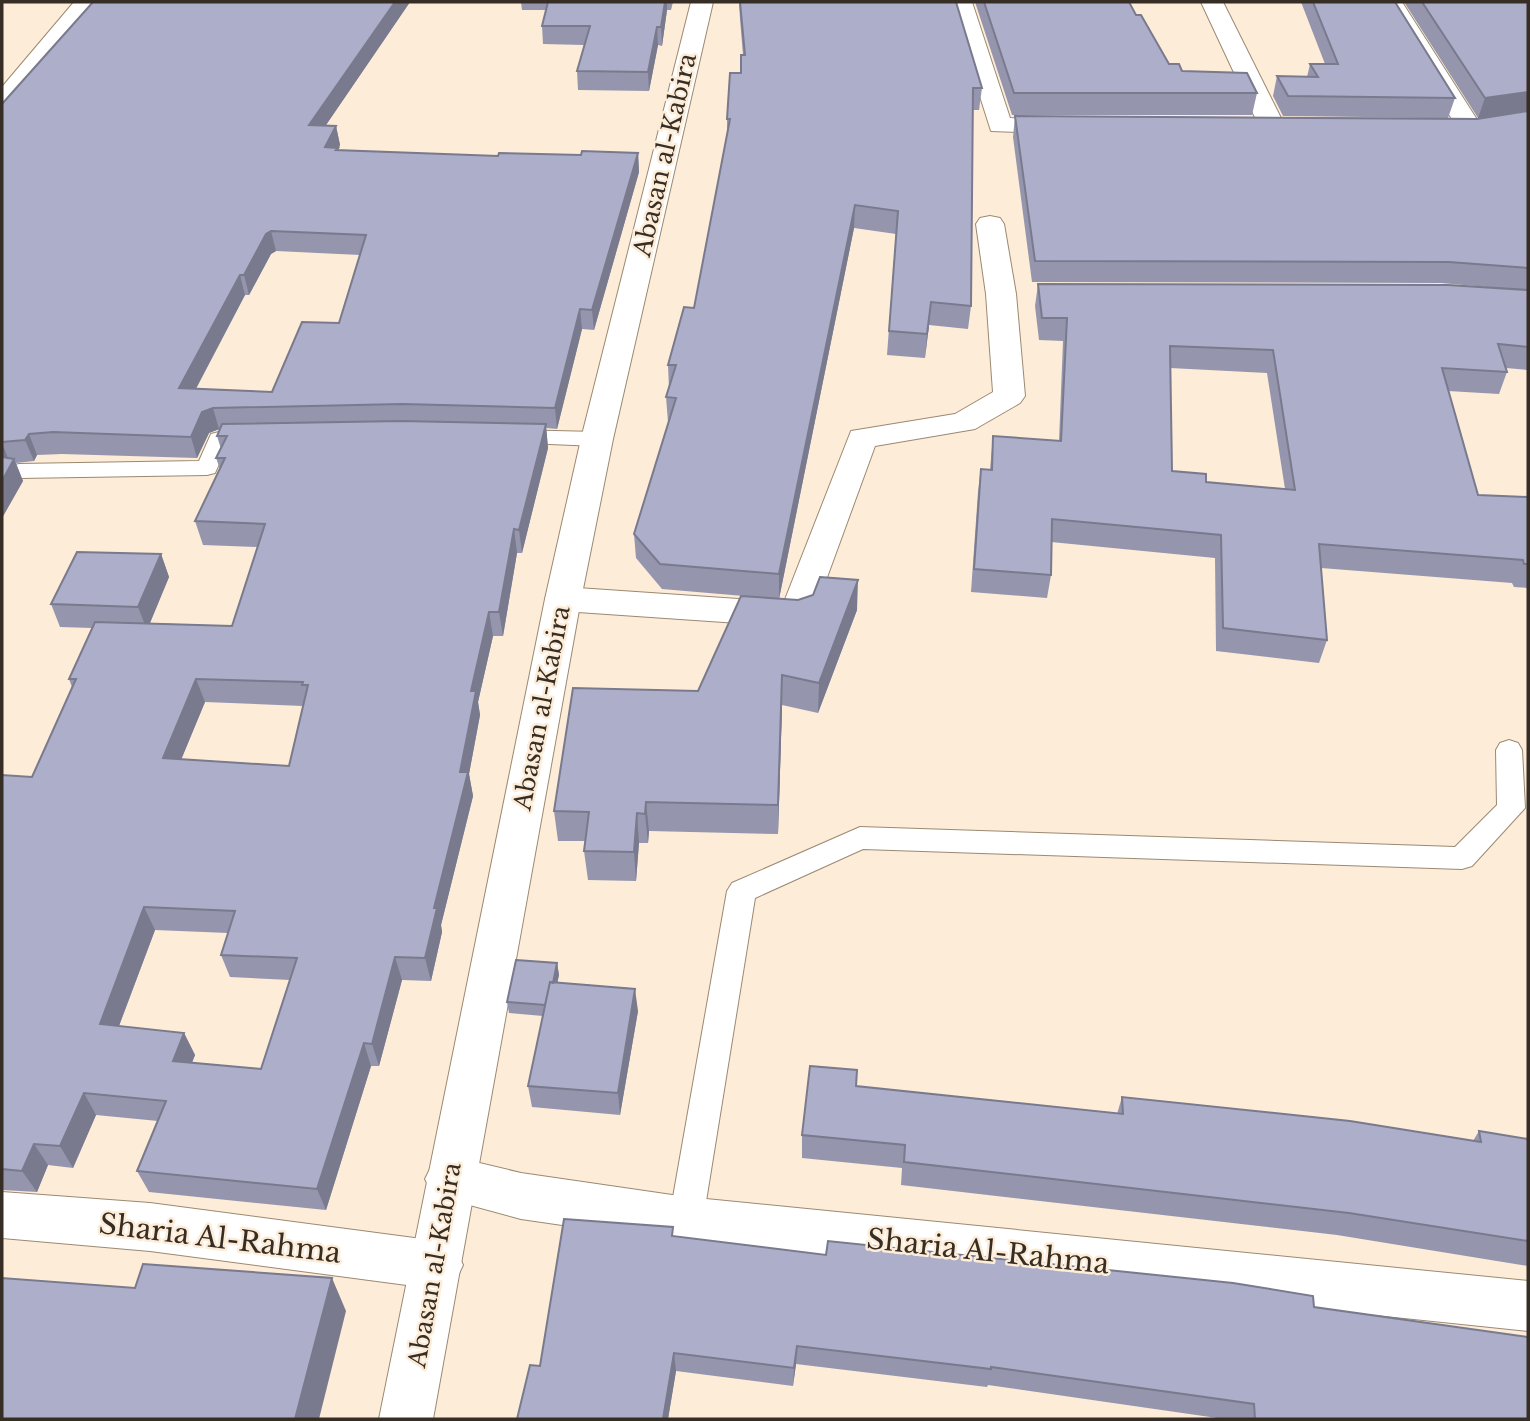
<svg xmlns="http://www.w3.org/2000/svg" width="1530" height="1421" viewBox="0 0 1530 1421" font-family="'Libre Baskerville',serif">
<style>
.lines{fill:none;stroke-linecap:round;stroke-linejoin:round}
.lane-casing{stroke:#9b8972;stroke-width:2}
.street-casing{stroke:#9b8972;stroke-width:2}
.secondary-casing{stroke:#9b8972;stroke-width:2}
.lane{fill:#fff;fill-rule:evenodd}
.street{fill:#fff;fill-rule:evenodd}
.secondary{fill:#fff;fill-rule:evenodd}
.wall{fill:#9596ad;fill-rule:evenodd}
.shaded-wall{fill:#797a8d}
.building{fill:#adaec9;stroke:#797a8d;stroke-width:2;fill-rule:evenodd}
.labels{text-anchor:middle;stroke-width:5;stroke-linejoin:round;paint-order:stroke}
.street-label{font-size:24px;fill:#362e24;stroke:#fdecd8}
.near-street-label{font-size:28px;fill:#362e24;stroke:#fdecd8}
</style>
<rect width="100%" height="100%" fill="#fdecd8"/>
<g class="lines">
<defs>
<path id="lane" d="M512,430L597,432L605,434L608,439L605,444L597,446L504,442L501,437L504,432Z
M219,432L261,434L264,439L261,444L227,446L215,473L207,475L19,478L11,476L8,471L11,466L19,464L199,461L211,434Z
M1509,740L1518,743L1522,750L1525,808L1472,866L1462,869L863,849L755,898L703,1220L698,1231L686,1236L674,1231L669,1220L727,891L732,883L860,827L1455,847L1497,805L1496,750L1500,743Z"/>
<path id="street" d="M74,2H97L11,107L2,109V87Z
M950,2H972L1010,118L1074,121L1078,126L1074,131L1065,134L991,131Z
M1201,2H1223L1285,126L1281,131L1272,134L1263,131L1259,126Z
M1380,2H1402L1483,129L1479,134L1470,137L1461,134Z
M990,216L1000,218L1004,224L1016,294L1025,396L1020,403L975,429L875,446L810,624L797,627L563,611L550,608L545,599L550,590L563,587L784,602L851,431L955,414L993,392L986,294L976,224L980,218Z
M450,1156L521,1173L686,1197L1528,1281V1331L686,1243L521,1219L433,1195L425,1179L433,1163Z
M2,1192L150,1203L437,1241L455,1248L463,1265L455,1282L437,1289L150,1251L2,1238Z"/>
<path id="secondary" d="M691,2H713L613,439L581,599L433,1419H379L545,599L581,439Z"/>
</defs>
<use href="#lane" class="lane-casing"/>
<use href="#street" class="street-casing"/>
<use href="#secondary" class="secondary-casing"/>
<use href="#lane" class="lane"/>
<use href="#street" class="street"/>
<use href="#secondary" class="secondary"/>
</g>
<path class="wall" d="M93,2H410L326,125L336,126L340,145L338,150L498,156L581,155L638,153L639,172L594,330L582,329L557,429L546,428L548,448L522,553H517L503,636H493L478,702L480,715L469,774L473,796L441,925L442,932L431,981L402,980L379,1066H371L326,1210L149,1192L137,1171L158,1121L96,1115L73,1168L48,1165L37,1192L2,1190V775L32,777L72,687L69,679L92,628L60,627L51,604L161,554L169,577L150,623L232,626L258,547L203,545L195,521L220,469L216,458L221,449L217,436L220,429L209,433L197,458L62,454L37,455L34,461L16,463L23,481L2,518V104ZM276,251L360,255L339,323L272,392L196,389L245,295H249L271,254ZM205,702L303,706L289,766L181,759ZM155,930L228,933L221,955L230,977L290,980L261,1069L192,1063L195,1055L184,1033L119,1026Z
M521,2H673L671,10H667L662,46L658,45L649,91L578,90L577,71L584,45L543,44L542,26L546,10H522Z
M739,2L982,88L979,110H973L971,306L968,329L929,325L925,358L887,355L896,234L854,228L779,599L857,610L818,713L782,705L778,834L649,831L648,843H639L636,881L588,880L584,851L585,841H558L554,811L698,691L766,598L662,589L636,558L634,534L669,422H668L666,397L669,389L668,365L694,308L727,136V119L741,73L743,55L740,19Z
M975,2H1129L1136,15L1169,64L1182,71L1257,93L1252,115H1012Z
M1301,2H1395L1455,98L1448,118L1283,116L1273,96L1277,76L1307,77L1310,64H1325Z
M1404,2H1528V370L1506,368L1507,372L1499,394L1448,391L1478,495L1528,497V588L1514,587L1512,583L1321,568L1327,640L1319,663L1216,651L1215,558L1051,542V575L1047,598L971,592L978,492L981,469L990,470L993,436L1059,441L1063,341L1039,340L1035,306L1038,284L1522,290L1441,283L1032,282L1013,137L1015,116L1478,118ZM1170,368L1267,373L1285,489L1206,482L1172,471Z
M557,963L559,975L557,983L638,1011L620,1115L532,1107L528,1086L543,1016L509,1013L507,1002Z
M856,1086L1117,1114L1122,1097L1473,1141L1479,1131L1528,1139V1266L1337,1235L901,1185L902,1168L802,1158V1135Z
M674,1236L826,1255L1314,1307L1528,1419H1224L988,1385L987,1387L796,1364L793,1386L676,1371L668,1419H517L540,1366Z"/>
<path class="shaded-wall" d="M395,2H410L313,144L309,125Z
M665,2H667V10L662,46L661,27Z
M657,27L658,45L649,91L648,72Z
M1528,92V111L1478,118L1485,98Z
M336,126L340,145L338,149L342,167L325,147Z
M638,153L639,172L594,330L592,310Z
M855,205L854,228L779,599V574Z
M271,231L276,251L271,254L249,295L244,275L266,234Z
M240,275L245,295L185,409L179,388Z
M931,302L929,325L925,358L927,334Z
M580,309L582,329L557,429L555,408Z
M213,408L219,429L209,433L197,458L191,437L202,412Z
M546,424L548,448L522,553L519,530Z
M29,434L37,455L34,461L25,440Z
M2,443L10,463L14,459L23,481L2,518Z
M514,529L517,553L503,636L499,612Z
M161,554L169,577L147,630L138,607Z
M858,580L857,610L818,713L819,683Z
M489,612L493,636L478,702L480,715L469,774L473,796L441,925L442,932L431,981L425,958L460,772L471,691Z
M782,675V705L778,834V805Z
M196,679L205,702L172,782L163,758Z
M646,802L649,831L648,843L645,814Z
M637,813L639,843L636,881L634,852Z
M144,907L155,930L111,1047L100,1024Z
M395,957L402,980L379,1066L372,1044Z
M557,963L559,975L550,1017L548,1005Z
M635,989L638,1011L620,1115L618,1093Z
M184,1033L195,1055L183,1083L173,1061Z
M364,1043L371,1066L326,1210L317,1189Z
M84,1093L96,1115L73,1168L60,1146Z
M34,1144L48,1165L37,1192L22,1171Z
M332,1278L346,1311L319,1419H295Z
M797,1346L796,1364L793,1386L794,1368Z
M674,1353L676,1371L668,1419H663Z"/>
<path class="building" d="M93,2H395L309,125L336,126L325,147L338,148L336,150L498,156L499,153L581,155L582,151L638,153L592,310L580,309L555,408L402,404L213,408L202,412L191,437L53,432L29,434L25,440L2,442V104ZM271,231L366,235L339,323L302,322L272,392L179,388L240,275H244L266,234Z
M548,2H665L661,27H657L648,72L577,71L590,26H542Z
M740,2H956L982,88H973L971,306L931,302L927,334L889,331L898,211L855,205L779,574L660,564L634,534L676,398L666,397L676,365H668L684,307L694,308L730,119H727L730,73H741V55H745Z
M984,2H1129L1136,15H1141L1169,64H1179L1182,71L1247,73L1257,93H1014Z
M1313,2H1395L1455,98L1288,96L1277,76L1318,77L1310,64H1338Z
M1422,2H1528V92L1485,98Z
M1528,111V268L1449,262L1035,261L1015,116L1477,119Z
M1038,284L1448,285L1528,290V347L1498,344L1507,372L1442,368L1478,495L1528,497V564H1524L1523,560L1319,544L1327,640L1223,628L1221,535L1052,519L1051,575L974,569L981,469L992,470L993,436L1061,441L1067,318H1042ZM1170,346L1273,350L1295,490L1206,482V474L1172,471Z
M401,421L546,424L519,530L514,529L499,612H489L471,691H476L460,772H468L434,908H437L425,958L395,957L372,1044L364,1043L317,1189L137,1171L166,1101L84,1093L60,1146L34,1144L22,1171L2,1169V775L32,777L76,679H69L95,622L232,626L265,524L195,521L225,458H216L227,436H217L222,424ZM196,679L303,682L302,685H308L289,766L163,758ZM144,907L235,911L221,955L297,958L261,1069L173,1061L184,1033L100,1024Z
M2,457L14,459L2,481Z
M77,552L161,554L138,607L51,604Z
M820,577L858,580L819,683L782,675L778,805L646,802L645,814L637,813L634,852L584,851L589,812L554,811L573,688L698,691L741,596L798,600L813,595Z
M516,960L557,963L553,983L550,982L545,1005L507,1002Z
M550,982L635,989L618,1093L528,1086Z
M810,1066L857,1070L856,1086L1123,1114L1122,1097L1350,1121L1481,1142L1479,1131L1528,1139V1241L1349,1213L904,1162L905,1145L802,1135Z
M564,1219L673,1227L672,1236L826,1255L828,1241L1233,1283L1313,1296L1314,1307L1528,1337V1419H1255L1254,1404L991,1367V1369L797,1346L794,1368L674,1353L663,1419H517L530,1365L540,1366Z
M143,1264L332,1278L295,1419H2V1278L135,1288Z"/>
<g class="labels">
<g class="street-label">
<text transform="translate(665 155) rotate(-77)" y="8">Abasan al-Kabira</text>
<text transform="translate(542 708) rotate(-79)" y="8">Abasan al-Kabira</text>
<text transform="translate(435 1265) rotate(-80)" y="8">Abasan al-Kabira</text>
</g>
<g class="near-street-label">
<text transform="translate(220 1238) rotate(7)" y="10">Sharia Al-Rahma</text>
<text transform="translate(988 1251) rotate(6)" y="10">Sharia Al-Rahma</text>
</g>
</g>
<rect width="1530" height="1421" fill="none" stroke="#362e24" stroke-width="7"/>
</svg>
